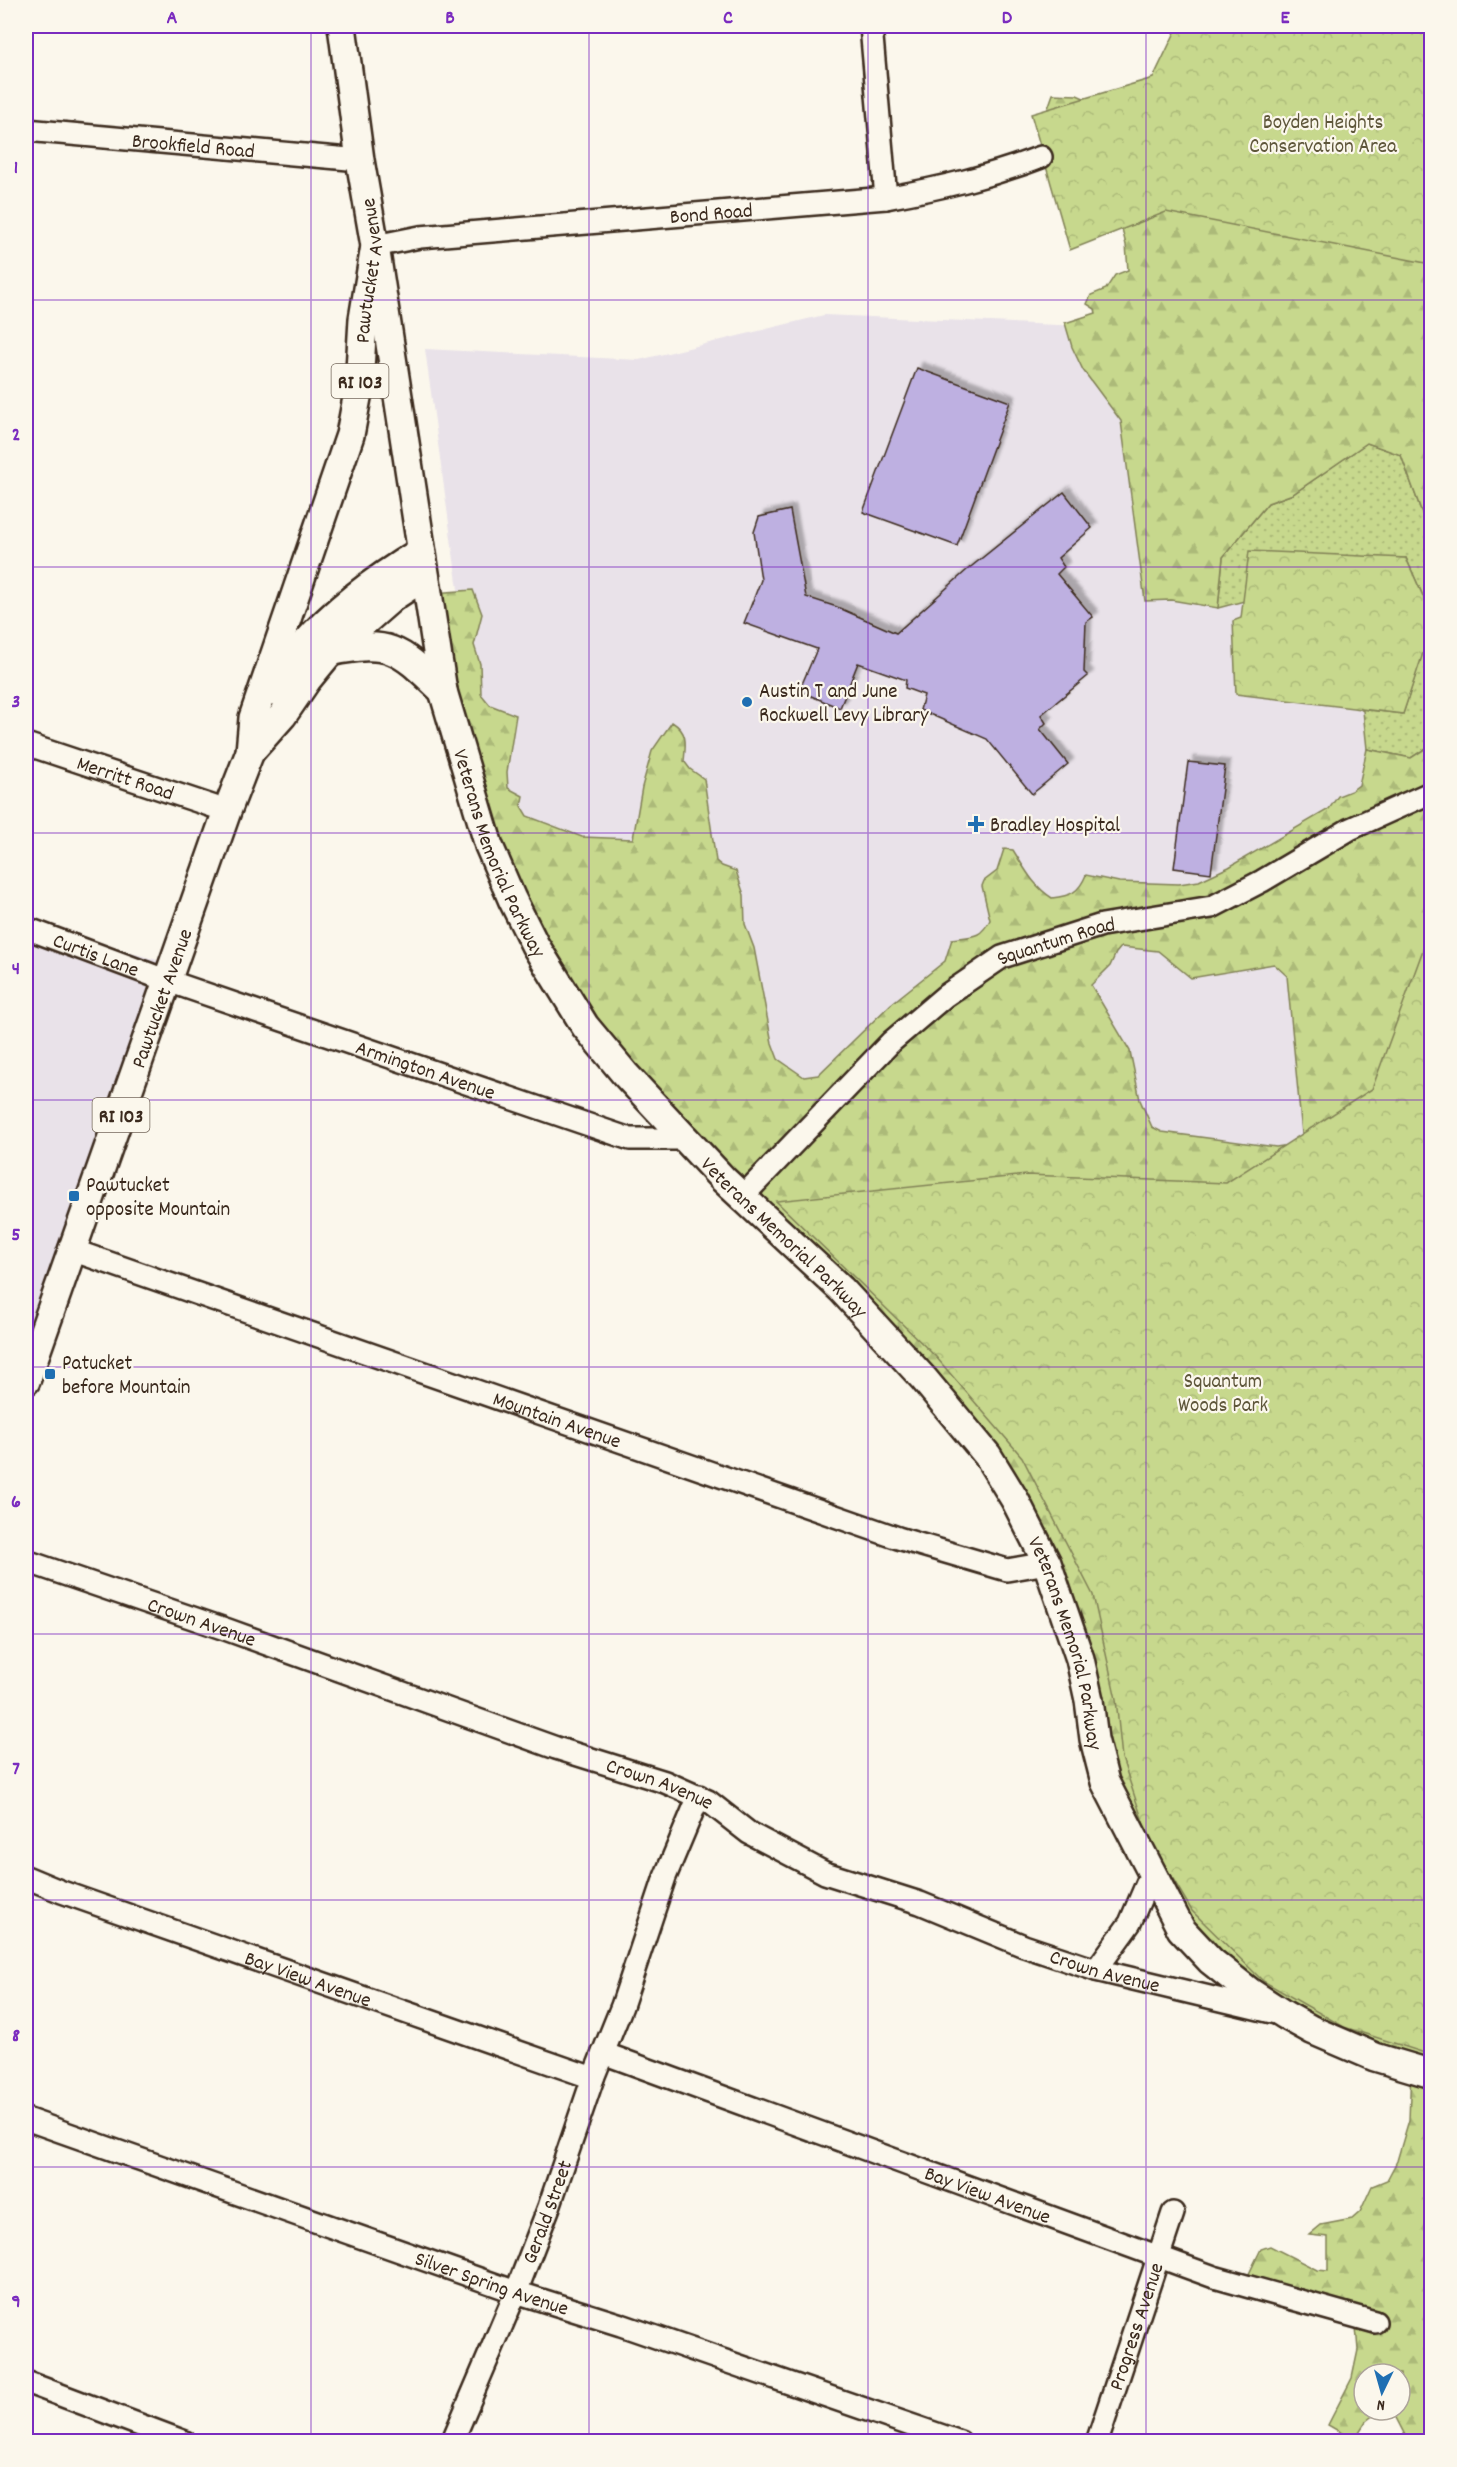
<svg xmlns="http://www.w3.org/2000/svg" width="1457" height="2467" viewBox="0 0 1457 2467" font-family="Dekko,sans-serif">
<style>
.built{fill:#e9e2e9}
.grass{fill:url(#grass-dots);stroke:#818156;stroke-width:1.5}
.forest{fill:url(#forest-firs);stroke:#818156;stroke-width:1.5;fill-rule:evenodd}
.park{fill:url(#park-crowns);stroke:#818156;stroke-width:1.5}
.building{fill:#beb0e1;stroke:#3b2a1e;stroke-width:1.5;filter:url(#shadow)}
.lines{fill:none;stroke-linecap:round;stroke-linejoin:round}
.minor-casing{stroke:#3b2a1e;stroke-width:26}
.major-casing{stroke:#3b2a1e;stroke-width:32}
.minor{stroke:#fbf7ec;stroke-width:21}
.major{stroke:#fbf7ec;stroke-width:27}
.grid{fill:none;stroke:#7b2cbf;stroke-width:1.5;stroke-opacity:0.55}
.poi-dot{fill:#1f6fb2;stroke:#fbf7ec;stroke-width:2}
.labels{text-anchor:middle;stroke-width:4.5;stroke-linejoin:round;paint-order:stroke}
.shield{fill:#fbf7ec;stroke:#75685c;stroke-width:1.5}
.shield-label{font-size:20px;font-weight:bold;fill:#3b2a1e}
.park-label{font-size:21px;fill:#5e563a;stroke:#fbf7ec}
.street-label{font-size:21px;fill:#3b2a1e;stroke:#fbf7ec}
.poi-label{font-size:21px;fill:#3b2a1e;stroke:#fbf7ec;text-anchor:start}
.neatline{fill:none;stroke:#7b2cbf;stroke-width:2}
.grid-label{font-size:20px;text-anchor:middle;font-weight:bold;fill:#7b2cbf}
</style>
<defs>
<pattern id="grass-dots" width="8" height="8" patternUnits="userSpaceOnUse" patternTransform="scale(1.5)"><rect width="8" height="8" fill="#c7d88d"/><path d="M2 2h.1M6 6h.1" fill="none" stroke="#acba79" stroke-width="1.8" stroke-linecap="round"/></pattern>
<pattern id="forest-firs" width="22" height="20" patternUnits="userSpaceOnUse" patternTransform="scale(1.5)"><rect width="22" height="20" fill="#c7d88d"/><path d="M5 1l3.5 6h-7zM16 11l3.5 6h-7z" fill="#acba79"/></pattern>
<pattern id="park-crowns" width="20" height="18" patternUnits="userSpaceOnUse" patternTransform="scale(1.5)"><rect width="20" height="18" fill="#c7d88d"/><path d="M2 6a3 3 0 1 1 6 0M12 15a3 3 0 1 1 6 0" fill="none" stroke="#acba79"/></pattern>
<filter id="shadow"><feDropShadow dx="5.5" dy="-5.5" stdDeviation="1.5" flood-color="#0004"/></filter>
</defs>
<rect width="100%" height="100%" fill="#fbf7ec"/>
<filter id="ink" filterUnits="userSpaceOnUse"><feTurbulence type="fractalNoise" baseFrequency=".0167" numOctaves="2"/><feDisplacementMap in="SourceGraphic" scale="12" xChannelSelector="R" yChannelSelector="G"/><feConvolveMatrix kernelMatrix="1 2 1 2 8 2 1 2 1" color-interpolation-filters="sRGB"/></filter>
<g filter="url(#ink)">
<path class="built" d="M824,315L1082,326L1431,449V928L1372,1089L1226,1183L1027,1175L594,1000L476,720L425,349L639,360Z
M26,919L85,940L175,965L26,1386Z"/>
<path class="grass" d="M1367,443L1401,455L1430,535L1431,614L1406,558L1218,608L1223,557L1268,503L1293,494Z
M1431,626V745L1411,758L1367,749L1363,711L1360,709L1403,714Z"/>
<path class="forest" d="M1431,26V569L1429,566L1430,535L1401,455L1367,443L1293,494L1268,503L1223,557L1218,608L1171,600L1145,601L1121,421L1083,370L1072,347L1065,323L1096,313L1095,309L1087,304L1091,295L1106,289L1115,275L1128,270L1126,245L1119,216L1047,111L1053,94L1077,95L1095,103Z
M473,590L482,614L474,645L480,664L481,694L490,705L516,715L507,772L508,788L523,796L521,806L527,816L582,837L633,839L642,787L652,751L672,722C688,732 686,743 684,761L690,769L704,779L716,861L722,866L736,871L744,895L745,924L754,948L772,1043L778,1059L804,1077L818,1075L891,1004L945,961L952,939C972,936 980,939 990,920L982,886L984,881L997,871L1004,849L1013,850C1025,869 1033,886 1052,898C1071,896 1079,892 1086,875L1119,882L1179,884L1199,881L1229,867L1329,809L1338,796L1351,791L1359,785L1367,749L1411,758L1431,745V2441H1408L1393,2412L1379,2411L1366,2421L1354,2440L1328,2425L1352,2378L1358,2350L1356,2327L1247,2278L1261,2249L1270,2246L1317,2270L1328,2271V2237L1309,2235L1321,2225L1352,2219L1360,2212L1372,2186L1387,2180L1397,2161L1409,2120L1411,2070L1242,1987L1135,1856L1081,1662L983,1449L644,1097L492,854L433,593ZM1121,947L1158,951L1191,978L1274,964L1287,976L1302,1134L1296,1144L1276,1147L1162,1132L1152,1127L1140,1100L1130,1051L1091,985L1110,966L1116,953ZM1364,2374H1400V2410H1364Z"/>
<path class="park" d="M1178,26H1431V264L1166,212L1070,250L1031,114L1153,78Z
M1249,551L1406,558L1431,614L1432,626L1403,714L1236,694L1233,621L1241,618Z
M1431,928V2055L1344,2027L1263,1981L1192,1911L1148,1837L1122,1758L1116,1699L1093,1595L1022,1457L936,1357L776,1201L1027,1175L1226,1183L1372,1089Z"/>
<path class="building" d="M917,368L1010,402L957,546L863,512Z
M1064,492L1092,528L1058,558L1064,567L1057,574L1093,617L1086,622L1084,672L1088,676L1041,715L1046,723L1040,729L1068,764L1032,794L987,739L920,710L924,695L905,688L906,680L858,663L840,708L799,691L817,649L744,623L761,580L754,532L759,517L790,510L806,597L837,607L896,633L967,570Z
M1188,762L1225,766L1211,873L1174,868Z"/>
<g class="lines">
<defs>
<g id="minor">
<path d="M871,26L886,198"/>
<path id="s1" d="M26,130L360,160"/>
<path id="s2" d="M375,246L420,237L886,198C940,188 989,177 1041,157"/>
<path id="s3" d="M26,744L227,811"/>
<path id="s4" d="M26,928L168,981L630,1139H687"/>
<path id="s5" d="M743,1196L891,1042L945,996L1002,957L1102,925L1212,907L1262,881L1350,829L1432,792"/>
<path id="s6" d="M72,1250L898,1538L1007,1570L1047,1563"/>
<path id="s7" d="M26,1561L228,1630L556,1748L665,1782L708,1801L749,1833L825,1873L920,1903L1024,1946L1096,1970L1276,2013"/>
<path id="s8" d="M26,1877L62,1892L593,2078"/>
<path d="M1096,1970L1130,1923L1151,1874"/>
<path id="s9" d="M603,2053L1214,2277L1375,2322"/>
<path id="s10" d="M26,2119L516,2292L621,2325L960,2442"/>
<path d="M26,2382L185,2442"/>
<path id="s11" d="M452,2442L516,2292L549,2207L593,2078L622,2006L665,1877L699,1796"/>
<path id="s12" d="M1097,2442L1173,2213"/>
</g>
<g id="major">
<path id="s13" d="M375,246L443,691L489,846L512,899L535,945L585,1026L625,1074L723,1179L841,1289L924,1379L988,1456L1015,1500L1047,1563L1080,1659L1089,1700L1094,1739L1105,1782L1181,1929L1211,1961L1250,1992L1285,2015L1312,2030L1375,2057L1432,2074"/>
<path d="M330,652C392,639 400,650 443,691"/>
<path d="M272,691C282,676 292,659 304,645C337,607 377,578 420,552"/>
<path d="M250,752L283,715L307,680L330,652L393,597L425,576"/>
<path id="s14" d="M26,1381L227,811L250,752L253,718L350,435L359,387L363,319L375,246L360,160L342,26"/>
</g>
</defs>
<use href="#minor" class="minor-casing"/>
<use href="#major" class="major-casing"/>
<use href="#minor" class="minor"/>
<use href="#major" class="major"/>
</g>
</g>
<path class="grid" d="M311,26V2442M589,26V2442M868,26V2442M1146,26V2442M26,300H1432M26,567H1432M26,833H1432M26,1100H1432M26,1367H1432M26,1634H1432M26,1900H1432M26,2167H1432"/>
<g class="poi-dot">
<circle cx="747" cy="702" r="6"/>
<path d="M973 815h6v6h6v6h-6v6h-6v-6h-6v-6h6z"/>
<rect x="68" y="1190" width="12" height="12" rx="3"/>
<rect x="44" y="1368" width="12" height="12" rx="3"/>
</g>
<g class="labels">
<g class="shield">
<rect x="331.5" y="364" width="57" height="34" rx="4.5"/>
<rect x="92.5" y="1098" width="57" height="34" rx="4.5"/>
</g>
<g class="shield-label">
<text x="360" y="388">RI 103</text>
<text x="121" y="1122">RI 103</text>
</g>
<g class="park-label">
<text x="1323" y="128">Boyden Heights<tspan x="1323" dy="24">Conservation Area</tspan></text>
<text x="1223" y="1387">Squantum<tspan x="1223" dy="24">Woods Park</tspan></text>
</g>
<g class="street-label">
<text dy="7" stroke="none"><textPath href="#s1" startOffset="168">Brookfield Road</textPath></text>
<text dy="7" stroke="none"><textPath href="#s2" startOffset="338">Bond Road</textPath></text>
<text dy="7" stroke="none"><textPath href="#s14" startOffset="1167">Pawtucket Avenue</textPath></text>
<text dy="7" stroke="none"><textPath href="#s3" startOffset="105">Merritt Road</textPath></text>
<text dy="7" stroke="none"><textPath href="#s13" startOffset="622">Veterans Memorial Parkway</textPath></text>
<text dy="7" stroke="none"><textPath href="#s5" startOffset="410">Squantum Road</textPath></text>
<text dy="7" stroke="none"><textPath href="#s4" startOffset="75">Curtis Lane</textPath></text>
<text dy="7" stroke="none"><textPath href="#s14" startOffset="406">Pawtucket Avenue</textPath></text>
<text dy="7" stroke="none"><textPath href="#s4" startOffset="424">Armington Avenue</textPath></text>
<text dy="7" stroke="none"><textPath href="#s13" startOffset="1107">Veterans Memorial Parkway</textPath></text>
<text dy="7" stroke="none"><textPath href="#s6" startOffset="514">Mountain Avenue</textPath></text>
<text dy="7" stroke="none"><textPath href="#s7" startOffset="186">Crown Avenue</textPath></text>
<text dy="7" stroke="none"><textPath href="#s13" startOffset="1611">Veterans Memorial Parkway</textPath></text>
<text dy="7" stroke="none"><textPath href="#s7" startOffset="672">Crown Avenue</textPath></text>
<text dy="7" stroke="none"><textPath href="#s7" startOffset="1158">Crown Avenue</textPath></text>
<text dy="7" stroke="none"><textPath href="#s8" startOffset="300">Bay View Avenue</textPath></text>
<text dy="7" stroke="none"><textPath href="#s9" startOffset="410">Bay View Avenue</textPath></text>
<text dy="7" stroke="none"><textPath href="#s11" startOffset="249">Gerald Street</textPath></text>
<text dy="7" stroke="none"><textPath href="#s10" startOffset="494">Silver Spring Avenue</textPath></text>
<text dy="7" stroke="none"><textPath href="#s12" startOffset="122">Progress Avenue</textPath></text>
</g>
<g class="poi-label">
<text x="759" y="697">Austin T and June<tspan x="759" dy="24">Rockwell Levy Library</tspan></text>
<text x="990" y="831">Bradley Hospital</text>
<text x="86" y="1191">Pawtucket<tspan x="86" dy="24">opposite Mountain</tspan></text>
<text x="62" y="1369">Patucket<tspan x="62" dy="24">before Mountain</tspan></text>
</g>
</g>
<rect width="1457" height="2467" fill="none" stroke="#fbf7ec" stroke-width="66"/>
<g transform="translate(1382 2392) rotate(185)"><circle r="28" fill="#fbf7ec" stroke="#aea59a" stroke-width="1.5"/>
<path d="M0-4.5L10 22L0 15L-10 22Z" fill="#1f6fb2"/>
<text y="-9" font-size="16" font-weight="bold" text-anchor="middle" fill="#3b2a1e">N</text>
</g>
<rect x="33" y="33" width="1391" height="2401" class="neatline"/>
<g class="grid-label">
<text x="172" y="23">A</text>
<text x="450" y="23">B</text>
<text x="728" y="23">C</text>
<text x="1007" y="23">D</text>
<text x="1285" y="23">E</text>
<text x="16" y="173">1</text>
<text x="16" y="440">2</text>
<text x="16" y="707">3</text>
<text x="16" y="974">4</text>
<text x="16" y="1240">5</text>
<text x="16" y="1507">6</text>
<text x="16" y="1774">7</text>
<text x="16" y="2041">8</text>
<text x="16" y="2307">9</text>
</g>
</svg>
